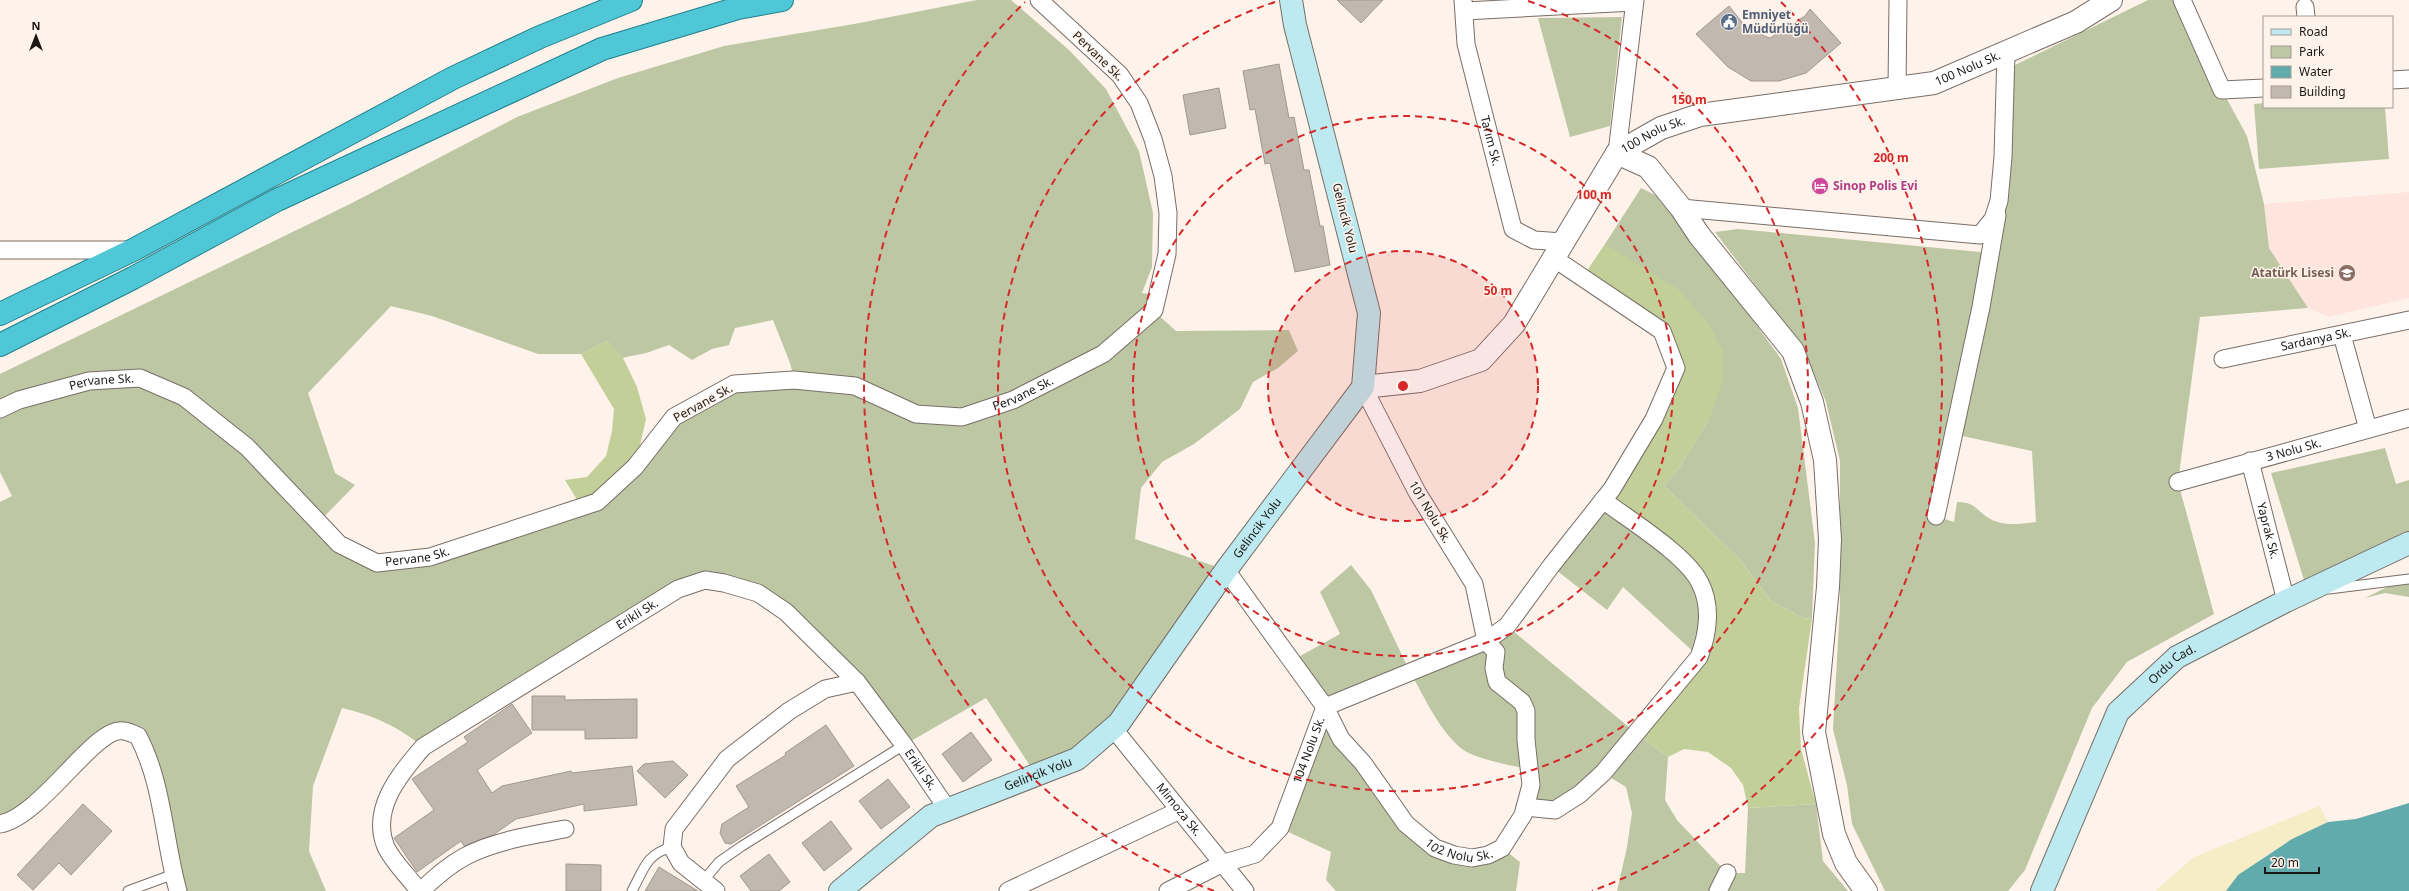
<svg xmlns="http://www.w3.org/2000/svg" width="2409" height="891" viewBox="0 0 2409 891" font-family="'Noto Sans',sans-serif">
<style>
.education{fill:#ffe5de}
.green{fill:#bec7a3;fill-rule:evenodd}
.forest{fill:#c2cf99}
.sand{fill:#f6ecc6}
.water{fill:#62abad}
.building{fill:#c1b9af;stroke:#a0998f}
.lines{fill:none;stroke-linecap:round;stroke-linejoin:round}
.service-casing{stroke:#786e67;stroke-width:11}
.minor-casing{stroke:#786e67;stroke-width:19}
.tertiary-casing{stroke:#786e67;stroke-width:24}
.secondary-casing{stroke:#786e67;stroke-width:24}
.trunk-casing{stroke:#20808c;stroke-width:24}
.service{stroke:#fff;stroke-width:9}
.minor{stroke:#fff;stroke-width:17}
.tertiary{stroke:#fff;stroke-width:22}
.secondary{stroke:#bdeaf0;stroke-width:22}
.trunk{stroke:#4fc7d7;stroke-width:22}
.ring{fill:none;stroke:#d62828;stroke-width:2;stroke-dasharray:7 5}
.labels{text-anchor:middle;stroke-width:3;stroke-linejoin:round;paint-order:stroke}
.service-label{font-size:12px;font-weight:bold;fill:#4e5e75;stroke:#fef3ea;text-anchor:start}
.street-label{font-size:12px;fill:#1b1714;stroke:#fef3ea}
.hotel-label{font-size:12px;font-weight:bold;fill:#b23c85;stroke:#fef3ea;text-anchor:start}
.education-label{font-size:12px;font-weight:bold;fill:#785e54;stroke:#fef3ea;text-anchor:end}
.centre{fill:#d62828;stroke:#fef3ea;stroke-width:2}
.ring-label{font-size:12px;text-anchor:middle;font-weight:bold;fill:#d62828;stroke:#fef3ea;stroke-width:3;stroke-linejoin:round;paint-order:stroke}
</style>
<rect width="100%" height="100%" fill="#fef3ea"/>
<path class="education" d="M2409,192V298L2328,317L2308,308L2269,248L2264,204Z"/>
<path class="green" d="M977,0H1011L1069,50L1106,89L1139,151L1153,213L1152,267L1142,293L1157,295L1154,311L1176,331L1289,330L1298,351L1278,368L1253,382L1240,409L1194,444L1162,462L1141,488L1135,539L1226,570L1119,723L1036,775L986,698L904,745L786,612L705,580L423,747C397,726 375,716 342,708L313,786L309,851L326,891H178L144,747L122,730L0,824V502L12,496L0,472V374L350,204L517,117L618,78L724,46L854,24ZM391,306L432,316L538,354H581L607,341L622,358L646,353L669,345L692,360L712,349L729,345L735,328L773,320L790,363L794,379L734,384L674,417L597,502L377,563L319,522L355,485L335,473L308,393Z
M2148,0H2182L2222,90L2247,136L2264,204L2269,248L2308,308L2200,317L2178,482L2214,614L2127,662L2092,708L2025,870L2008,891H1885L1852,824L1847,785L1833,729L1840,606V461L1826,402L1804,349L1715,232L1738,229L1991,253L2005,70ZM1953,434L2032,451L2036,522C2019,524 2002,527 1987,517C1973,507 1976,503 1957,502L1954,522L1936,516Z
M1622,17L1610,126L1570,137L1538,18Z
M2264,103V107H2385L2389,159L2259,169L2254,104Z
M1641,188L1663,199L1697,250L1747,312L1781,359L1798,408L1815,543L1812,619L1803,618L1771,601L1741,561L1664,486L1679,468L1709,419L1605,244Z
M2385,448L2396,484L2409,480V531L2304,580L2271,473Z
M1603,500L1700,583L1699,657L1623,587L1607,610L1551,566Z
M1351,565L1371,590L1410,672L1507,626L1636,733L1668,757L1665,800L1677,820L1727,873H1745L1748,808L1816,804L1823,861L1848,891H1617L1627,847L1632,813L1626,787L1603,773L1555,810L1525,807L1529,769C1513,766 1475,759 1462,749C1438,729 1425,698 1410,672L1325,707L1406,824L1454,855L1502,848L1520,862L1516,891H1336L1326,880L1331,852L1280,828L1325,707L1291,661L1340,634L1320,592Z
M2409,576V597L2385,593L2365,598Z"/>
<path class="forest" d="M1605,244L1678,289L1709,324L1723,352V381L1709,419L1679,468L1664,486L1741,561L1771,601L1803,618L1812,619L1799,708L1801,749L1816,804L1748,808L1743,785L1731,768L1708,752L1684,749L1668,757L1636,733L1699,657L1700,583L1603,500L1676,368L1662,331L1582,278Z
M607,341L623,358L637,387L646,419L635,467L582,508L565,480L587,477L606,456L612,431L614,409L581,354Z"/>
<path class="sand" d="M2320,806L2328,822C2292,839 2252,859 2226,891H2155L2194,857Z"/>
<path class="water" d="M2409,803V891H2226L2238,875L2292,839L2328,822L2356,819Z"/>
<path class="building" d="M1337,0H1383L1361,23Z
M1729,6L1748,30L1770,38L1805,16L1810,9L1841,43L1806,73L1779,81H1751L1728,67L1696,34Z
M1279,64L1289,118L1294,117L1304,170H1309L1320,226H1323L1330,265L1295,272L1270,163L1265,164L1255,109L1250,110L1243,71Z
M1219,88L1226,128L1190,135L1183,95Z
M532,696H565V700L637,699V738L585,739V730H532Z
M512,704L532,733L477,770L492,793L502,786L571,771L572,773L632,766L637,805L584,811V804L516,819L493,835L464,846L461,841L417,872L394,838L434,810L412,779L468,742L464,737Z
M826,725L854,766L731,844L725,843L720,833L722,824L749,807L736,786L786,755L785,753Z
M971,732L992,760L963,782L942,754Z
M673,761L688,775L665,798L637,771L644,764Z
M888,779L910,807L881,829L859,801Z
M83,804L112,831L71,875L59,863L33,890L17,875Z
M831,821L852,849L824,871L802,843Z
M769,854L790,882L779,891H751L740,876Z
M566,864L601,865V891H566Z
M659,867L698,891H645Z"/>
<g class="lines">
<defs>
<path id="service" d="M2329,589L2409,579
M704,880L719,862L742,846L904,745
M128,891L174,874
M632,891C644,869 646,854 672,847"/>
<g id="minor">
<path id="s1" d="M1463,0L1466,44L1513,229L1534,240L1563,242"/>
<path d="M2182,0L2222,90L2264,88"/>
<path d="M2305,7L2306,17"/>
<path d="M1465,11L1634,2"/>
<path d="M2392,80L2409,79"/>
<path d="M1897,89L1898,0"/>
<path d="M1617,153L1635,0"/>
<path d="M1681,208L1980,235L1993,219L1999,201L2003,157L2006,52"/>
<path d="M0,250H130"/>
<path d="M2342,335L2368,429"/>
<path id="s2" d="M2223,359L2409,320"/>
<path id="s3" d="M0,409L19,400L89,381L140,378L184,397L247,447L339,544L377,563L430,557L597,502L635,467L674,417L734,384L794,380L855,386L916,414L962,417L1013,400L1103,354L1154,310L1167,254L1168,213L1163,176L1153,139L1139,103L1120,75L1039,0"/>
<path id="s4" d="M2250,461L2286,601"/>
<path id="s5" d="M2178,482L2409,418"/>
<path d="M1936,516L1981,307L1997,215"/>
<path id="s6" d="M1226,570L1325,707L1341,739L1363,763L1406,824L1435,848L1454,855L1472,858L1488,855L1502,848L1523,815L1531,785L1526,740V711L1522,702L1497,682L1494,668L1496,652L1486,641L1474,584L1417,492L1363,387"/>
<path d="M1325,707L1486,641L1507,626L1551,566L1612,489L1654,419L1676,368L1662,331L1555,259"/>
<path id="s7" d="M1113,728L1245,891"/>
<path d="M1525,807L1555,810L1580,794L1603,773L1699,657C1708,634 1712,606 1700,583C1687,555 1629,520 1603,500"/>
<path d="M0,824C41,817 95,726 123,731C128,731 133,734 138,736C163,783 164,841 178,891"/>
<path id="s8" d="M419,891C409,877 393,862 386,847C370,809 400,774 423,747L678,589L705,580L724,583L758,593L786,612L857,682L904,745L948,810"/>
<path d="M421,891C434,878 448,866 464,857C493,841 533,835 565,829"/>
<path d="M716,891L681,863L672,847L674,829L727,759L789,711L825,689L857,682"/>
<path d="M1008,891L1178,811"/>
<path id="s9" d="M1168,891L1221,864L1255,854L1280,828L1325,707"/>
<path d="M1718,891L1727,873"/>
</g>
<g id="tertiary">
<path d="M1617,153L1648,167L1681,208L1699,235L1793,351L1812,402L1825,460L1830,539L1828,587L1814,732L1834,834L1846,863L1866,891"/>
<path id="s10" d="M1363,387L1420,381L1481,360L1514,324L1617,153L1661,128L1700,115L1934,83L2076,22L2111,0"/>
</g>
<g id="secondary">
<path id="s11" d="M840,891L931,816L1077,759L1119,723L1226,570L1363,387L1369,313L1295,25L1291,0"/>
<path id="s12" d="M2042,891L2118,712L2177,657L2286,601L2409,543"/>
</g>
<path id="trunk" d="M0,314L133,250L453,78L540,37L631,0
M0,345L133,278L277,200L602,49L738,8L782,0"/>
</defs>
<use href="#service" class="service-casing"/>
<use href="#minor" class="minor-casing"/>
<use href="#tertiary" class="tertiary-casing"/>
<use href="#secondary" class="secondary-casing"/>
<use href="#trunk" class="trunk-casing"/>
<use href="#service" class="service"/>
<use href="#minor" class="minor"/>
<use href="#tertiary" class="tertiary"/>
<use href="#secondary" class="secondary"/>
<use href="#trunk" class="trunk"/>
</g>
<circle cx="1403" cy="386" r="135" fill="#d62828" fill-opacity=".12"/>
<g class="ring">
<circle cx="1403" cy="386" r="135"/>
<circle cx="1403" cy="386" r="270"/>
<path d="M1528 1A405 405 0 1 1 1278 1"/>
<path d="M1214 891A539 539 0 0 1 1025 2M1781 2A539 539 0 0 1 1592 891"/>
</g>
<defs>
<symbol id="civic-disc" viewBox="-11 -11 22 22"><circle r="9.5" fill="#5c6f8a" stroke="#fef3ea"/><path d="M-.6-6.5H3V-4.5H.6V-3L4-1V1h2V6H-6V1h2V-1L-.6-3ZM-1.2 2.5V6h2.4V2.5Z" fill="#fff"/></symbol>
<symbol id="hotel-disc" viewBox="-11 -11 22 22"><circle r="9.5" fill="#d1479c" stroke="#fef3ea"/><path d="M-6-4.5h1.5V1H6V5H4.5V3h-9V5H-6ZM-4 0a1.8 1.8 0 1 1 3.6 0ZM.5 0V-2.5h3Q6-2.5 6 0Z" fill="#fff"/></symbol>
<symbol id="school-disc" viewBox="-11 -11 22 22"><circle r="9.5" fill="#8d6e63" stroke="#fef3ea"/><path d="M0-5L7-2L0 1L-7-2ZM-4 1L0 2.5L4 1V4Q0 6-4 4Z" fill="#fff"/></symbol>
</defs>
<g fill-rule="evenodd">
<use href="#civic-disc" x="1719" y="12" width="20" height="20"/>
<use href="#hotel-disc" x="1810" y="176" width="20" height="20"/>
<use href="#school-disc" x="2337" y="263" width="20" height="20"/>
</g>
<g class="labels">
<g class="service-label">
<text x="1742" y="19">Emniyet<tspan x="1742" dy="14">Müdürlüğü</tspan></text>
</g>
<g class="street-label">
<text transform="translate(1098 56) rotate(44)" y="4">Pervane Sk.</text>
<text dy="4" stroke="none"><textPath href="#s10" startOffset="735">100 Nolu Sk.</textPath></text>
<text dy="4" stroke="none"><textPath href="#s10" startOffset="411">100 Nolu Sk.</textPath></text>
<text dy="4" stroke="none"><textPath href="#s1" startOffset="144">Tarım Sk.</textPath></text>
<text transform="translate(1345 218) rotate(76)" y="4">Gelincik Yolu</text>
<text dy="4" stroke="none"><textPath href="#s2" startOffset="95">Sardanya Sk.</textPath></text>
<text dy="4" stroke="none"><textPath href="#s3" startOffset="106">Pervane Sk.</textPath></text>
<text dy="4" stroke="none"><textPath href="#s3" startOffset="1162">Pervane Sk.</textPath></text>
<text transform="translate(703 403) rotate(-29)" y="4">Pervane Sk.</text>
<text dy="4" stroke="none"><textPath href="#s5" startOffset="120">3 Nolu Sk.</textPath></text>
<text transform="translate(1430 512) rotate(59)" y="4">101 Nolu Sk.</text>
<text dy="4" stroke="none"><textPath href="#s11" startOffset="569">Gelincik Yolu</textPath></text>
<text dy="4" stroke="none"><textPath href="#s4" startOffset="72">Yaprak Sk.</textPath></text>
<text dy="4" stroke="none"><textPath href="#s3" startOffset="490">Pervane Sk.</textPath></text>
<text dy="4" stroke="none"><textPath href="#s8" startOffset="420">Erikli Sk.</textPath></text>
<text dy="4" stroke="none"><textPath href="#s12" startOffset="267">Ordu Cad.</textPath></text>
<text dy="4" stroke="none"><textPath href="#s9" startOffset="214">104 Nolu Sk.</textPath></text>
<text dy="4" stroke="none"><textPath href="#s8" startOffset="793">Erikli Sk.</textPath></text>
<text dy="4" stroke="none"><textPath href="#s11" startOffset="233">Gelincik Yolu</textPath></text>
<text dy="4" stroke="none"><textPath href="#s7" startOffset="105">Mimoza Sk.</textPath></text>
<text dy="4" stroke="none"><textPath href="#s6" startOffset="374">102 Nolu Sk.</textPath></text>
</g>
<g class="hotel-label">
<text x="1833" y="190">Sinop Polis Evi</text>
</g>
<g class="education-label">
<text x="2334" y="277">Atatürk Lisesi</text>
</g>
</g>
<circle cx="1403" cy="386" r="6" class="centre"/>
<g class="ring-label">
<text x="1689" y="104">150 m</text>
<text x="1891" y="162">200 m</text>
<text x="1594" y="199">100 m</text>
<text x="1498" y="295">50 m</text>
</g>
<rect x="2263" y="16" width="130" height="92" fill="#fef3ea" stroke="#a39b94"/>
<rect x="2271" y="29" width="20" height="6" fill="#bdeaf0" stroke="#a39b94"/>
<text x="2299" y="36" font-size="12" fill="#1b1714">Road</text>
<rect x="2271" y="46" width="20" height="12" fill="#bec7a3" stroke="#a39b94"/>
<text x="2299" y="56" font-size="12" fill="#1b1714">Park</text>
<rect x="2271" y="66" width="20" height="12" fill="#62abad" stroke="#a39b94"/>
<text x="2299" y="76" font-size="12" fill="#1b1714">Water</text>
<rect x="2271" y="86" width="20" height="12" fill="#c1b9af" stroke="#a39b94"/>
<text x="2299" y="96" font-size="12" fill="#1b1714">Building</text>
<g transform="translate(36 36)" stroke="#fef3ea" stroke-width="3" paint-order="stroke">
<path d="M0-3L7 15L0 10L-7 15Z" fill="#1b1714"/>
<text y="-6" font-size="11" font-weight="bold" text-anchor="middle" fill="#1b1714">N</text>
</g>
<path d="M2265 867v6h54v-6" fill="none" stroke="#1b1714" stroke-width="2"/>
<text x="2271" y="867" font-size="12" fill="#1b1714" stroke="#fef3ea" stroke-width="3" paint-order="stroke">20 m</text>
</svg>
